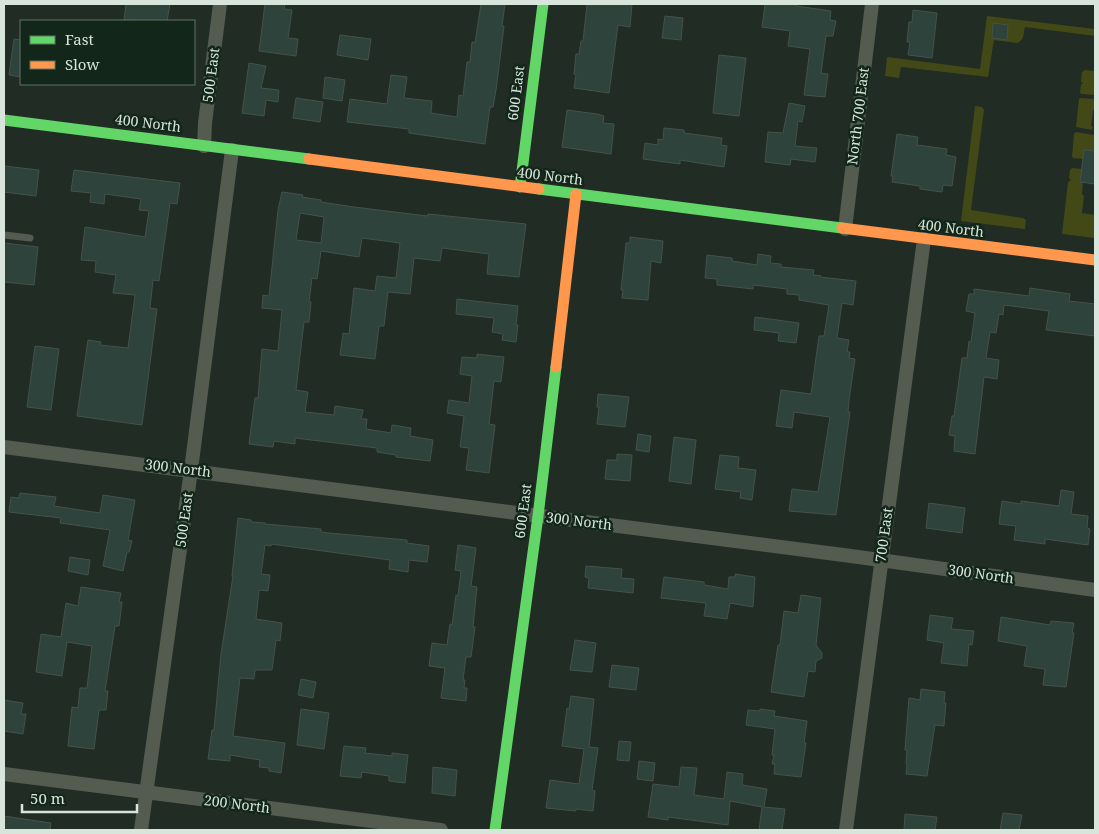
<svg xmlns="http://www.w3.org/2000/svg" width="1099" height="834" viewBox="0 0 1099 834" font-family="'Noto Serif',serif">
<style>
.green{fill:#434817}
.building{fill:#2e433b;stroke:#45514c;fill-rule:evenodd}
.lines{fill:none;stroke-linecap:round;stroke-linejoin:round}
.lane{stroke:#545c50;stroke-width:7}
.street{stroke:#545c50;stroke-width:14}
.fast{stroke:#63d668;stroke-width:11}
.slow{stroke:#ff974d;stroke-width:11}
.labels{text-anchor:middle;stroke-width:5;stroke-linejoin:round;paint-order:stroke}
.street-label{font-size:14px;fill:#d8e5db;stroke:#122719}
</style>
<rect width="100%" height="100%" fill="#202c24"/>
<path class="green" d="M987,16L1095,29V36L1025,27C1023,33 1025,40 1017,43L994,40L988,77L901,67L899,78L885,76L887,57L980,69Z
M1085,70L1095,71V95L1081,94L1080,92L1081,85L1083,83L1081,82L1082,72Z
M1081,98L1095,99V110H1093L1091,126L1093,127L1092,130L1076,127L1079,99Z
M975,106L982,107L984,110L971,210L1023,218L1026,220L1025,229L961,221Z
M1076,132L1094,135V151L1084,150L1083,159L1073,158L1072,156L1074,134Z
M1072,168L1082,169L1080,182H1083L1082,195H1084L1082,213L1095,215V238L1062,234L1068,182L1071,180L1069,178L1070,170Z"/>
<path class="building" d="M126,4H170L167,21L124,20Z
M265,4H285L284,9L292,10L288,38L298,39L296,56L259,51Z
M481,4H505L502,26H504L496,90L493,107H490L485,144L409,133V129L347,122L350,99L387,104L391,75L407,77L404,98L432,101L431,113L457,117L459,95L463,96L467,62H470L472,42L475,43Z
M587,4H632L630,27L618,25L609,93L574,88L576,75L574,74L576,54H579L581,41H583Z
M765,4H797L796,6L831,11L830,20L836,21L833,36H826L821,73L828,74L825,97L804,95L810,49L788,46L790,31L762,27Z
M913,10L937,13L932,58L908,55L910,42H907L909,22H912Z
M665,16L683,18L681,40L662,38Z
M993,23L1008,25L1007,40L992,38Z
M340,35L371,39L368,60L337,55Z
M14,39L21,40V77L9,75Z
M719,55L746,58L739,116L713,113Z
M249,63L266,66L261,88L279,90L278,102L266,100L264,116L242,113Z
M325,77L345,80L342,101L323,98Z
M296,98L323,102L320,122L293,118Z
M789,103L805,106L802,122L798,121L795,146L817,148L815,162L791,159L790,165L765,162L768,132L783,133Z
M567,110L597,114L604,116L603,123L614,124L611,154L562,147Z
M664,128L684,130V133L722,138L721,145L727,146L724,167L680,160V164L643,159L645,143L658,145V139L663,140Z
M897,134L918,137L917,145L947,149L946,155L956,157L952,186L943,185L942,192L920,189V186L892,182L893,176H891Z
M1084,150L1095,151V184L1080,182Z
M4,166L39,170L36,196L4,192Z
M74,170L180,183L177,204L170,203L159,281L153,280L150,308L157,309L142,425L77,416L88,340L101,342L100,345L128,348L135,295L113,293L116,275L95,272L96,261L81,260L85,227L145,237L149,211L139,210L141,199L105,194L104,204L90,202L91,193L71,191Z
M282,192L303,195L302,197L321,200V202L354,207L427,216L428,214L526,224L519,277L487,274L489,254L442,248L440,261L414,258L410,294L388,292L384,326H379L375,359L340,355L343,333L349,334L354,288L375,291L377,276L396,278L400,243L362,238L359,257L321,251L317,279L312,278L309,302H311L309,322H304L296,390L308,392L305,412L334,415L335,406L363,410L361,419H367L366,429L391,433L392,425L411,428L410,436L433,440L430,461L396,457V455L377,452V448L295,438V444L274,441L273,447L249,444L255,398H258L262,349L278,351L282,310L262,308L263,295L269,296L278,210ZM300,213L324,217L321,243L296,240Z
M630,237L663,241L661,263L651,261L648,300L622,298L623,290H621L625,254L626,243H630Z
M4,243L38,247L34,285L4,282Z
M758,254L771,256L770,263L781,264V267L814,270L813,275L821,276L820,277L856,281L853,305L842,303L837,338L849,340L847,352H850L849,358L855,359L849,400L848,412H850L836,515L789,511L792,489L818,492L830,417L794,412L792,428L776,426L781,390L811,394L819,336H824L829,305L799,300V295L787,294V289L753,285V289L717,285V279L705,278L707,255L732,258V261L757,265Z
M1030,288L1070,294L1069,301L1095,304V336L1046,330L1049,311L1004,305L1003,315L999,314L996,333L990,332L986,358L999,360L997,379L984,377L975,454L954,451L955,436L949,435L952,416H954L962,358H967L969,341L971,342L975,313L966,311L969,294H974V289L1029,296Z
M457,299L518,306L516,325H518L516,342L502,340L503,334L492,332L494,318L456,314Z
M755,317L799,323L796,343L778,341L779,333L754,330Z
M35,346L59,349L51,410L27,407Z
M477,354L504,357L501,382L494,381L489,424L495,425L489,473L466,470L469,448L460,447L464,416L447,413L449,400L469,403L472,376L460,374L462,357L477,358Z
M598,394L629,397L625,427L597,424L599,407H597Z
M638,434L651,436L649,452L636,450Z
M674,437L696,440L691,484L669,481Z
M617,454L632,455L630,481L605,479L607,460H617Z
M720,455L739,457L738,468L756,470L752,500L740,498L741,492L715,489Z
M1061,490L1074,492L1071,514L1088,516L1087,528L1090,529L1088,545L1045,539V544L1014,540L1016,526L999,524L1002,501L1021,504V501L1059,506Z
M20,493L56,497L54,506L100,513L103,495L135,500L128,540L132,541L129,552H127L123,571L103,566L110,530L60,523L61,518L9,512L11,497L19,498Z
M929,503L965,508L962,533L926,528Z
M238,518L251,520V522L265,523V524L321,529V532L329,533L407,540V543L429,546L427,562L409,560L408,572L389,569L390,560L271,544V546L265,545L261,574L270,575L268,591L259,590L256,619L282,623L280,641L276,640L272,670H255L254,679L240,678L233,736L285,743L281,773L269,771V768L259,767L260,760L230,755V761L208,759L212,730H214L221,654L233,576H232Z
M458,545L476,548L471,586L477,587L473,627H475L471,657H466L463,680H465L464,688H467L466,701L441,698L445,668L429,666L432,643L447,645L450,624L452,625L456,595L458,596L461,571L455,570Z
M70,557L90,560L88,575L68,571Z
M586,566L622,569L621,578L634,579L633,593L588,588L589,578L585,577Z
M735,574L755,577L753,607L730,603L727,619L704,616L706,603L661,598L664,577L704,582V585L728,589L729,577H735Z
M81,587L121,593L119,602H122L119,626H115L105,691H108L106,710H99L94,749L68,746L72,707L78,708L80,688H87L92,646L67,642L62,676L36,672L41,634L61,637L66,603L78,606Z
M801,595L821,598L816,645L822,653V658L816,661L815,672L808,671L804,697L771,692L778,645H780L784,611L798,613Z
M930,615L953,618L951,629L974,631L972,645L969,644L967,666L941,663L944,643L927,640Z
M1001,617L1050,625L1051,621L1074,623L1072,633H1074L1066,687L1043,685L1045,669L1024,666L1027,646L998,641Z
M575,640L596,643L592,672L570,670Z
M612,665L639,668L636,690L609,687Z
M301,679L316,682L313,698L298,695Z
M921,689L945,692L944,703H946L944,726L935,725L927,776L906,774L907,765L906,764L907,750H905L909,698L920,700Z
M571,696L594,699L589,747L598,748L592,790L595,791L593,811L576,809V811L546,808L550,780L579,784L584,749L562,746L567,708L569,709Z
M4,700L23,703L21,714H26L23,734L4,731Z
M301,709L329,713L324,749L297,745Z
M760,709L775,711L774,716L807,721L804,743H806L801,777L774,774L775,764H772L774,755H772L775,729L746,725L748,710L760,711Z
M619,741L631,742L629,761L617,760Z
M344,746L366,748L365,753L392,756V753L408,755L405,783L389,781V776L362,772L361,778L340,776Z
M639,761L655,763L653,781L637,779Z
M433,767L457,770L455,796L432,793Z
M681,767L697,768L694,795L724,799L727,772L743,774L742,785L767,789L764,807L785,809L782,830H759L762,807L730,801L728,825L668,817V820L648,817L653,784L679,787Z
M1003,813L1022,815L1019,830H1000Z
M905,814L937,817L935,830H904Z
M4,816L51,823L50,830H4Z"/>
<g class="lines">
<path class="lane" d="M4,235L30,238"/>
<path class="street" d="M204,146L205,123L220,4
M845,229L872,4
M4,447L851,556L1095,590
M4,774L441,830
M141,830L191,470L232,150
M846,830L924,239"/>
<path class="fast" d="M4,120L309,159
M520,187L543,4
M539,189L842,228
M495,830L538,516L556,367"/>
<path class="slow" d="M309,159L539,189
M842,228L1095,260
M556,367L576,194"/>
</g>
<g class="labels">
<g class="street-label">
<text transform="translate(211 75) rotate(-83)" y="5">500 East</text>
<text transform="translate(516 93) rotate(-83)" y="5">600 East</text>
<text transform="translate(858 116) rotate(-83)" y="5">North 700 East</text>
<text transform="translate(148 123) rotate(7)" y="5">400 North</text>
<text transform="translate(550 176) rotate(7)" y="5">400 North</text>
<text transform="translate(951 228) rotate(7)" y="5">400 North</text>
<text transform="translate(178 468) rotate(7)" y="5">300 North</text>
<text transform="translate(523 511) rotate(-83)" y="5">600 East</text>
<text transform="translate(184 520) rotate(-82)" y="5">500 East</text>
<text transform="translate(579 521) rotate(7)" y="5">300 North</text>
<text transform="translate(884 535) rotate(-82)" y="5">700 East</text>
<text transform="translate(981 574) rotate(8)" y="5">300 North</text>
<text transform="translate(237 804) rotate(7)" y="5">200 North</text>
</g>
</g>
<rect width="1099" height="834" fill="none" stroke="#d8e5db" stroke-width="10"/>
<rect x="20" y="20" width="175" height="65" fill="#122719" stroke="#617367"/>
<rect x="30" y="36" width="25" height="8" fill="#63d668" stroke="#617367"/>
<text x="65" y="45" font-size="15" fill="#d8e5db">Fast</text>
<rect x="30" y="61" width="25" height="8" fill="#ff974d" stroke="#617367"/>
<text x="65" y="70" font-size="15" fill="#d8e5db">Slow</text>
<path d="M22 804v8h115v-8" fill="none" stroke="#d8e5db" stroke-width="2.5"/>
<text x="30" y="804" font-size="15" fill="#d8e5db" stroke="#122719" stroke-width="4" paint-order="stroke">50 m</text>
</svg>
